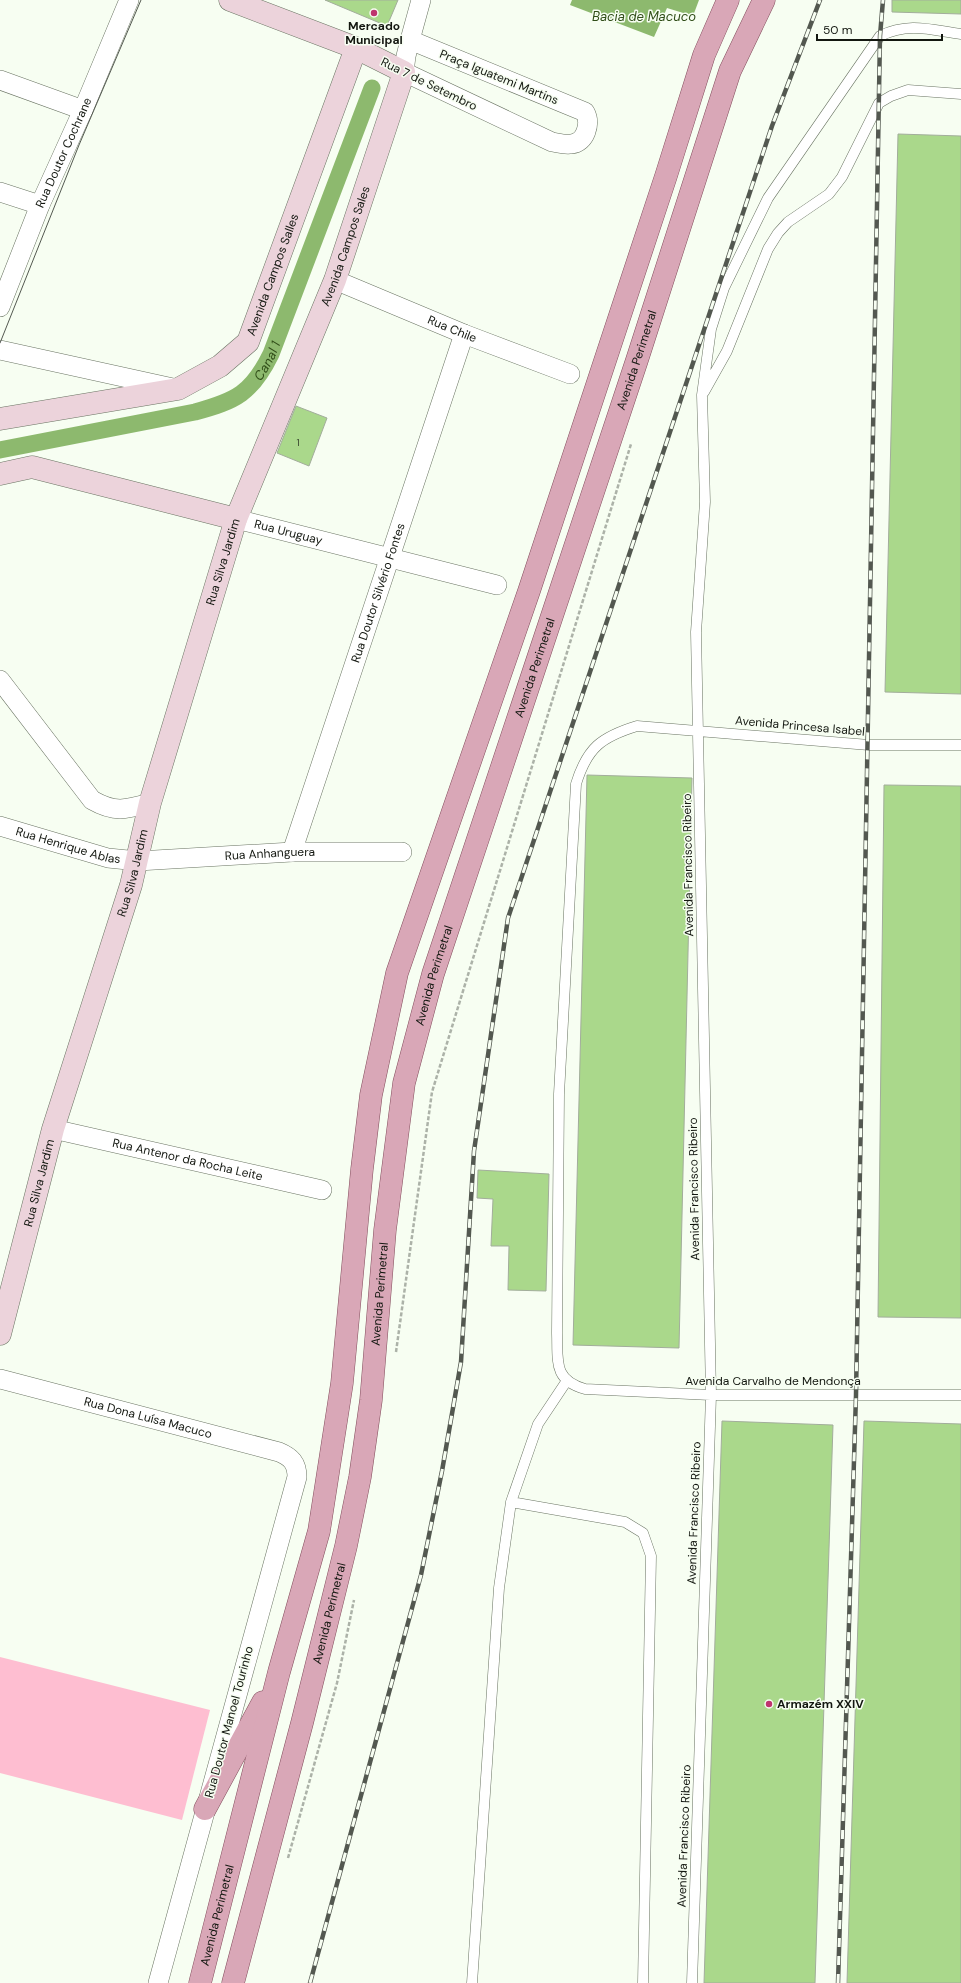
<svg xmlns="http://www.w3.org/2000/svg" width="961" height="1983" viewBox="0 0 961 1983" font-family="'DM Sans',sans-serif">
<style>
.green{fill:#febed1}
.water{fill:#8db96e}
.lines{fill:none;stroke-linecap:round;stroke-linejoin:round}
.canal{stroke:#8db96e;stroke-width:17}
.building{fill:#aad88b;stroke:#a2ad9b}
.lane-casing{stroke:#6a7463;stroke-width:11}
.street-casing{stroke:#6a7463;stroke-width:20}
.secondary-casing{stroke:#6a7463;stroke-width:23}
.primary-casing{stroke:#834e5d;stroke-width:23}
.path{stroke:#acb2a8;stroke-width:2.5;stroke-dasharray:4 2;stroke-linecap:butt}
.lane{stroke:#fff;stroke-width:10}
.street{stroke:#fff;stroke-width:19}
.secondary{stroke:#ecd3db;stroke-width:22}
.primary{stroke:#d9a7b7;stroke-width:22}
.tram{stroke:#535850;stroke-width:1}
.rail-casing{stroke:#535850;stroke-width:4.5}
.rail{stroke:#f7fef2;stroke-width:3;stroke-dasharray:9;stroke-linecap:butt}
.poi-dot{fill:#be346e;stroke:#f7fef2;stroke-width:1.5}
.labels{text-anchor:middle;stroke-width:3;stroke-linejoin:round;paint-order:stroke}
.number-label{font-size:10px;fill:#39472f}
.poi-label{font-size:12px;font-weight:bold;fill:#131710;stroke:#f7fef2}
.street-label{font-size:12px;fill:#131710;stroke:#f7fef2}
.water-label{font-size:13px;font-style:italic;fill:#304d18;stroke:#f7fef2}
</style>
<rect width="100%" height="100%" fill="#f7fef2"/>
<path class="green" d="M0,1657L210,1710L182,1820L0,1773Z"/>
<path class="water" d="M572,0H699L693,16L667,8L654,37L570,5Z"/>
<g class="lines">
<path class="canal" id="s1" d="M0,450L195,412C236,401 252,393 271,354L372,88"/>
</g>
<path class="building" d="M325,0H398L387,26Z
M892,0H961V14L892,12Z
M898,134L961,136V694L885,692Z
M296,406L327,418L309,466L277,453Z
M587,775L692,778L679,1348L573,1345Z
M884,785L961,786V1318L878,1317Z
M478,1170L549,1174L546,1291L508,1290L509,1246H491L493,1199L477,1198Z
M722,1421L833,1425L815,1983H704Z
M864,1421L961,1424V1983H847Z"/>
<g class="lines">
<defs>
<path id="lane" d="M704,392L727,351L768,249L778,233L788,222L829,194L842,177L879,103L891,96L908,90L961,94
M961,745H869L637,726C601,737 587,748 576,784L559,1094L557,1333C558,1361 553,1380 585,1389L711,1395H961
M511,1502L625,1522L643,1533L651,1556L643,1983
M472,1983L499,1588L511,1502L538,1424L566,1382
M692,1983L711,1395L696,632L705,502L702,395L711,329L724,288L768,198L880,36C909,22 931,30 961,34"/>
<g id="street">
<path d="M410,40L406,56L404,72L552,142C558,143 565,145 571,144C586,143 591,123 585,112L410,40L421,0"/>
<path d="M0,80L83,110"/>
<path d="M0,192L40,205"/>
<path id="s2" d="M335,280L464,334L570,374"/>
<path id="s3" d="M0,307L40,205L83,110L129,0"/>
<path d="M0,350L173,388"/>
<path id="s4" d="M236,519L497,585"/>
<path d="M0,680L92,800C115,813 125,810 150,803"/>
<path id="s5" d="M0,826L108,858L138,861L292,852H402"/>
<path id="s6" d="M292,852L464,334"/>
<path id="s7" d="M53,1129L322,1190"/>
<path id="s8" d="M0,1379L279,1452C291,1457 297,1463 297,1477L158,1983"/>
</g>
<g id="secondary">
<path id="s9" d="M0,419L178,389L220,366L248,342L356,48"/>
<path d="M0,474L32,467L236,519"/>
<path id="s10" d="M0,1334L53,1129L131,885L150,803L236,519L335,280L404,72L356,48L230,0"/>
</g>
<g id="primary">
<path d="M205,1809L263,1702"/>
<path id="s11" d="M200,1983L279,1672L319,1531L342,1383L362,1169L371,1095L397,973L529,591L666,176L704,55L728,0"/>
<path id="s12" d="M233,1983L302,1723L346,1546L360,1477L371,1400L385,1230L404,1083L433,974L637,360L730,71L764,0"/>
</g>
</defs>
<use href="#lane" class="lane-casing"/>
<use href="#street" class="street-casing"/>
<use href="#secondary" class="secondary-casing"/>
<use href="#primary" class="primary-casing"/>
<path class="path" d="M396,1352L432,1092L631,444
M288,1858L337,1683L354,1600"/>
<use href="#lane" class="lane"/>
<use href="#street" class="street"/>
<use href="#secondary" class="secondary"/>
<use href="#primary" class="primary"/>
<path class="tram" d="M0,343L79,145L141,0"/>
<defs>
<path id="rail" d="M310,1983L421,1575L442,1471L461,1362L474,1151L508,918L772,126L820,0
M838,1983L856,1395L880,36L883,0"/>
</defs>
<use href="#rail" class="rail-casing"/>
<use href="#rail" class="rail"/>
</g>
<g class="poi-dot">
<circle cx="374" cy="13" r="4"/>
<circle cx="769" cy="1704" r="4"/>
</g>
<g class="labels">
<g class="number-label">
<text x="298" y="446">1</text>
</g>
<g class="poi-label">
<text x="374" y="30">Mercado<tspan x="374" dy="14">Municipal</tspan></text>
<text x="777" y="1708" text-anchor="start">Armazém XXIV</text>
</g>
<g class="street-label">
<text transform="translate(499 77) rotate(22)" y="4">Praça Iguatemi Martins</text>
<text transform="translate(429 84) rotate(26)" y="4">Rua 7 de Setembro</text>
<text dy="4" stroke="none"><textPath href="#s3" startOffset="167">Rua Doutor Cochrane</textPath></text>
<text dy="4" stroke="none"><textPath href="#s10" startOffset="1143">Avenida Campos Sales</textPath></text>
<text dy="4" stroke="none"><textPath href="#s9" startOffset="337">Avenida Campos Salles</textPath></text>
<text dy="4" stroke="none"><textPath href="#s2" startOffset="127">Rua Chile</textPath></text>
<text dy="4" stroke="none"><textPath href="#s12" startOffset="1678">Avenida Perimetral</textPath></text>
<text dy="4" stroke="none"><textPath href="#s4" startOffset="54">Rua Uruguay</textPath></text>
<text dy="4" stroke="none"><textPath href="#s10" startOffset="804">Rua Silva Jardim</textPath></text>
<text dy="4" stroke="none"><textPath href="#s6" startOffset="273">Rua Doutor Silvério Fontes</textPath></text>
<text dy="4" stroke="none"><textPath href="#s12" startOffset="1354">Avenida Perimetral</textPath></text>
<text transform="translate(800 726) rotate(5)" y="4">Avenida Princesa Isabel</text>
<text dy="4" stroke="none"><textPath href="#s5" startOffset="71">Rua Henrique Ablas</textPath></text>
<text dy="4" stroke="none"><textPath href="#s5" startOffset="275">Rua Anhanguera</textPath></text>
<text transform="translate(688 865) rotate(-91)" y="4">Avenida Francisco Ribeiro</text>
<text dy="4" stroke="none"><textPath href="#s10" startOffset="480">Rua Silva Jardim</textPath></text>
<text dy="4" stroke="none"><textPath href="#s12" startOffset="1030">Avenida Perimetral</textPath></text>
<text dy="4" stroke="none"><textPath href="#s7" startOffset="138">Rua Antenor da Rocha Leite</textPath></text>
<text dy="4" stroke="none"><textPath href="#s10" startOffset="156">Rua Silva Jardim</textPath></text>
<text transform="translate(694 1189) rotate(-91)" y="4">Avenida Francisco Ribeiro</text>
<text dy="4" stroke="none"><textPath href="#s12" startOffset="706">Avenida Perimetral</textPath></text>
<text x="773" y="1385">Avenida Carvalho de Mendonça</text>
<text dy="4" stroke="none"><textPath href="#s8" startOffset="153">Rua Dona Luísa Macuco</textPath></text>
<text transform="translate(694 1513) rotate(-88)" y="4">Avenida Francisco Ribeiro</text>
<text dy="4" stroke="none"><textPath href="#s12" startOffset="382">Avenida Perimetral</textPath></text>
<text transform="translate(229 1722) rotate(-75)" y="4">Rua Doutor Manoel Tourinho</text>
<text transform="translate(684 1836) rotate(-88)" y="4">Avenida Francisco Ribeiro</text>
<text dy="4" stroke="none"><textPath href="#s11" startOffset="70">Avenida Perimetral</textPath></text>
</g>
<g class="water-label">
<text x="644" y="21">Bacia de Macuco</text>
<text dy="5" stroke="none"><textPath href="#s1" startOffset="291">Canal 1</textPath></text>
</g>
</g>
<path d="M817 34v6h125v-6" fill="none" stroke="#131710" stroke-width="2"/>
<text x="823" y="34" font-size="12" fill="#131710" stroke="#f7fef2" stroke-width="3" paint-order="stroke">50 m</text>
</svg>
